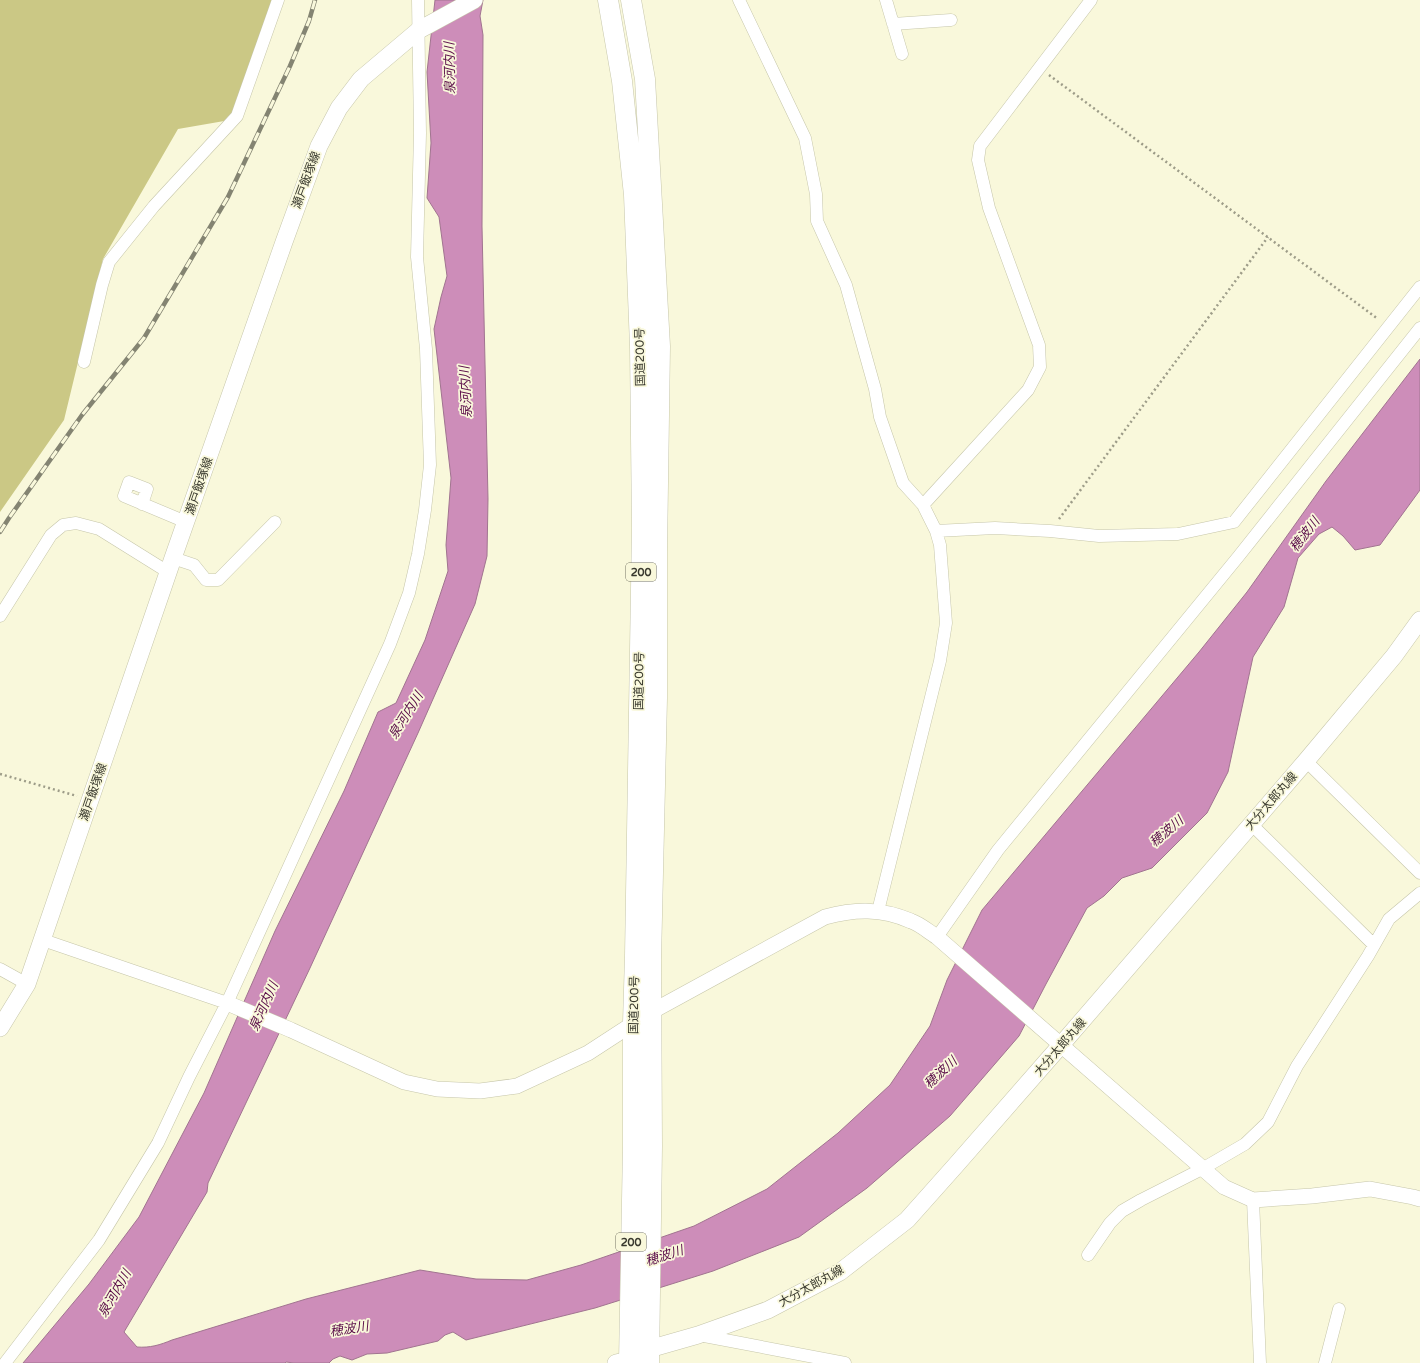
<svg xmlns="http://www.w3.org/2000/svg" width="1420" height="1363" viewBox="0 0 1420 1363" font-family="'Varela Round','Noto Sans JP',sans-serif">
<style>
.green{fill:#cbc885}
.water{fill:#cd8db9;stroke:#a17490}
.lines{fill:none;stroke-linecap:round;stroke-linejoin:round}
.minor-casing{stroke:#c6c6aa;stroke-width:13}
.tertiary-casing{stroke:#c6c6aa;stroke-width:16}
.secondary-casing{stroke:#c6c6aa;stroke-width:18}
.trunk-casing{stroke:#c6c6aa;stroke-width:21}
.path{stroke:#9d9c88;stroke-width:2.5;stroke-dasharray:2 3;stroke-linecap:butt}
.minor{stroke:#fff;stroke-width:12}
.tertiary{stroke:#fff;stroke-width:15}
.secondary{stroke:#fff;stroke-width:17}
.trunk{stroke:#fff;stroke-width:20}
.rail-casing{stroke:#848472;stroke-width:4.5}
.rail{stroke:#f9f8db;stroke-width:3;stroke-dasharray:9;stroke-linecap:butt}
.labels{text-anchor:middle;stroke-width:3.5;stroke-linejoin:round;paint-order:stroke}
.shield{fill:#f9f8db;stroke:#737363;stroke-width:1}
.shield-label{font-size:11px;font-weight:bold;fill:#3a3a2f}
.street-label{font-size:12px;fill:#3a3a2f;stroke:#f9f8db}
.water-label{font-size:13px;font-style:italic;fill:#5a0c49;stroke:#f9f8db}
</style>
<rect width="100%" height="100%" fill="#f9f8db"/>
<path class="green" d="M0,0H275L230,120L178,129L103,259L64,420L0,512Z"/>
<path class="water" d="M435,0H483L480,16L483,35L482,226L488,499L487,556L475,604L418,733L310,968L208,1183L207,1192L124,1332L137,1347C150,1348 160,1345 172,1340L306,1299L420,1270L476,1279L527,1280L581,1265L694,1226L767,1189L838,1133L890,1085L930,1026L947,980L982,910L1199,652L1247,592L1326,481L1420,359V490L1380,545L1355,550L1343,536L1332,527L1319,534L1298,558L1284,607L1253,657L1228,772L1207,813L1152,868L1122,878L1104,896L1087,908L1046,984L1019,1036L950,1116L867,1188L799,1237L713,1271L595,1308L466,1340L453,1332L445,1335L438,1341L387,1353L367,1354L352,1360L340,1356L333,1359L329,1363H294L286,1362L285,1363H23L89,1284L139,1217L204,1093L275,931L344,791L378,712L396,703L425,640L448,571L446,545L451,478L434,329L441,297L447,276L439,217L427,198L431,143L427,72Z"/>
<g class="lines">
<defs>
<path id="minor" d="M739,0L805,138L816,194L817,221L846,285L875,389L880,417L903,483L923,505L936,531L940,545L946,623L940,661L878,911
M886,0L902,54
M893,24L951,20
M84,362L102,285L109,262L154,206L237,116L278,0
M142,504L147,489L129,482L124,496L186,522
M923,505L1028,390L1040,367L1039,345L989,208L978,160L980,146L1091,0
M936,531L995,528L1050,531L1099,536L1178,534L1234,522L1420,287
M173,558L194,565L206,580H218L275,522
M0,616L51,535L63,525L76,523L99,529L168,572
M1306,761L1420,873
M1251,824L1374,945
M937,937L998,850L1238,557L1420,328
M43,940L227,1003
M0,969L27,984
M1253,1200L1260,1363
M1088,1255L1110,1223L1122,1211L1141,1200L1202,1169L1245,1144L1268,1122L1297,1066L1368,956L1389,919L1420,893
M699,1335L845,1363
M5,1363L99,1240L158,1143L189,1077L227,1003L390,644L409,593L418,554L425,510L430,465L426,349L417,257L420,133L418,0
M1325,1363L1339,1309"/>
<path id="tertiary" d="M227,1003L291,1030L404,1082L437,1089L480,1091L517,1086L588,1053L651,1012L825,917C855,909 881,908 911,921C920,924 929,932 937,937L1224,1187L1253,1200L1312,1196L1370,1189L1413,1197L1420,1199"/>
<path id="secondary" d="M0,1028L27,984L173,558L284,242L319,146L339,108L361,79L419,30L474,0
M616,1363L629,1360L649,1349L698,1335L768,1310L840,1272L907,1220L956,1165L1061,1045L1306,761L1394,656L1420,620"/>
<path id="trunk" d="M608,0L622,81L634,195L640,346L642,528L635,956L633,1023V1146L629,1363
M631,0L645,79L660,346L657,552V698L651,960L652,1146L649,1363"/>
</defs>
<use href="#minor" class="minor-casing"/>
<use href="#tertiary" class="tertiary-casing"/>
<use href="#secondary" class="secondary-casing"/>
<use href="#trunk" class="trunk-casing"/>
<path class="path" d="M1049,75L1378,319
M1059,519L1268,237
M0,774L77,796"/>
<use href="#minor" class="minor"/>
<use href="#tertiary" class="tertiary"/>
<use href="#secondary" class="secondary"/>
<use href="#trunk" class="trunk"/>
<defs>
<path id="rail" d="M0,532L9,518L82,415L144,338L228,197L290,66L309,21L315,0"/>
</defs>
<use href="#rail" class="rail-casing"/>
<use href="#rail" class="rail"/>
</g>
<g class="labels">
<g class="shield">
<rect x="626" y="563" width="30" height="18" rx="3"/>
<rect x="616" y="1233" width="30" height="18" rx="3"/>
</g>
<g class="shield-label">
<text x="641" y="576">200</text>
<text x="631" y="1246">200</text>
</g>
<g class="street-label">
<text transform="translate(306 180) rotate(-70)" y="4">瀬戸飯塚線</text>
<text transform="translate(640 357) rotate(-91)" y="4">国道200号</text>
<text transform="translate(199 486) rotate(-71)" y="4">瀬戸飯塚線</text>
<text transform="translate(639 681) rotate(-89)" y="4">国道200号</text>
<text transform="translate(93 792) rotate(-71)" y="4">瀬戸飯塚線</text>
<text transform="translate(1271 801) rotate(-49)" y="4">大分太郎丸線</text>
<text transform="translate(634 1005) rotate(-89)" y="4">国道200号</text>
<text transform="translate(1060 1047) rotate(-49)" y="4">大分太郎丸線</text>
<text transform="translate(811 1286) rotate(-29)" y="4">大分太郎丸線</text>
</g>
<g class="water-label">
<text transform="translate(449 68) rotate(-91)" y="5">泉河内川</text>
<text transform="translate(465 392) rotate(-93)" y="5">泉河内川</text>
<text transform="translate(1304 534) rotate(-52)" y="5">穂波川</text>
<text transform="translate(405 715) rotate(-58)" y="5">泉河内川</text>
<text transform="translate(1166 831) rotate(-41)" y="5">穂波川</text>
<text transform="translate(263 1006) rotate(-66)" y="5">泉河内川</text>
<text transform="translate(940 1072) rotate(-43)" y="5">穂波川</text>
<text transform="translate(664 1255) rotate(-18)" y="5">穂波川</text>
<text transform="translate(114 1293) rotate(-60)" y="5">泉河内川</text>
<text transform="translate(349 1328) rotate(-9)" y="5">穂波川</text>
</g>
</g>
</svg>
